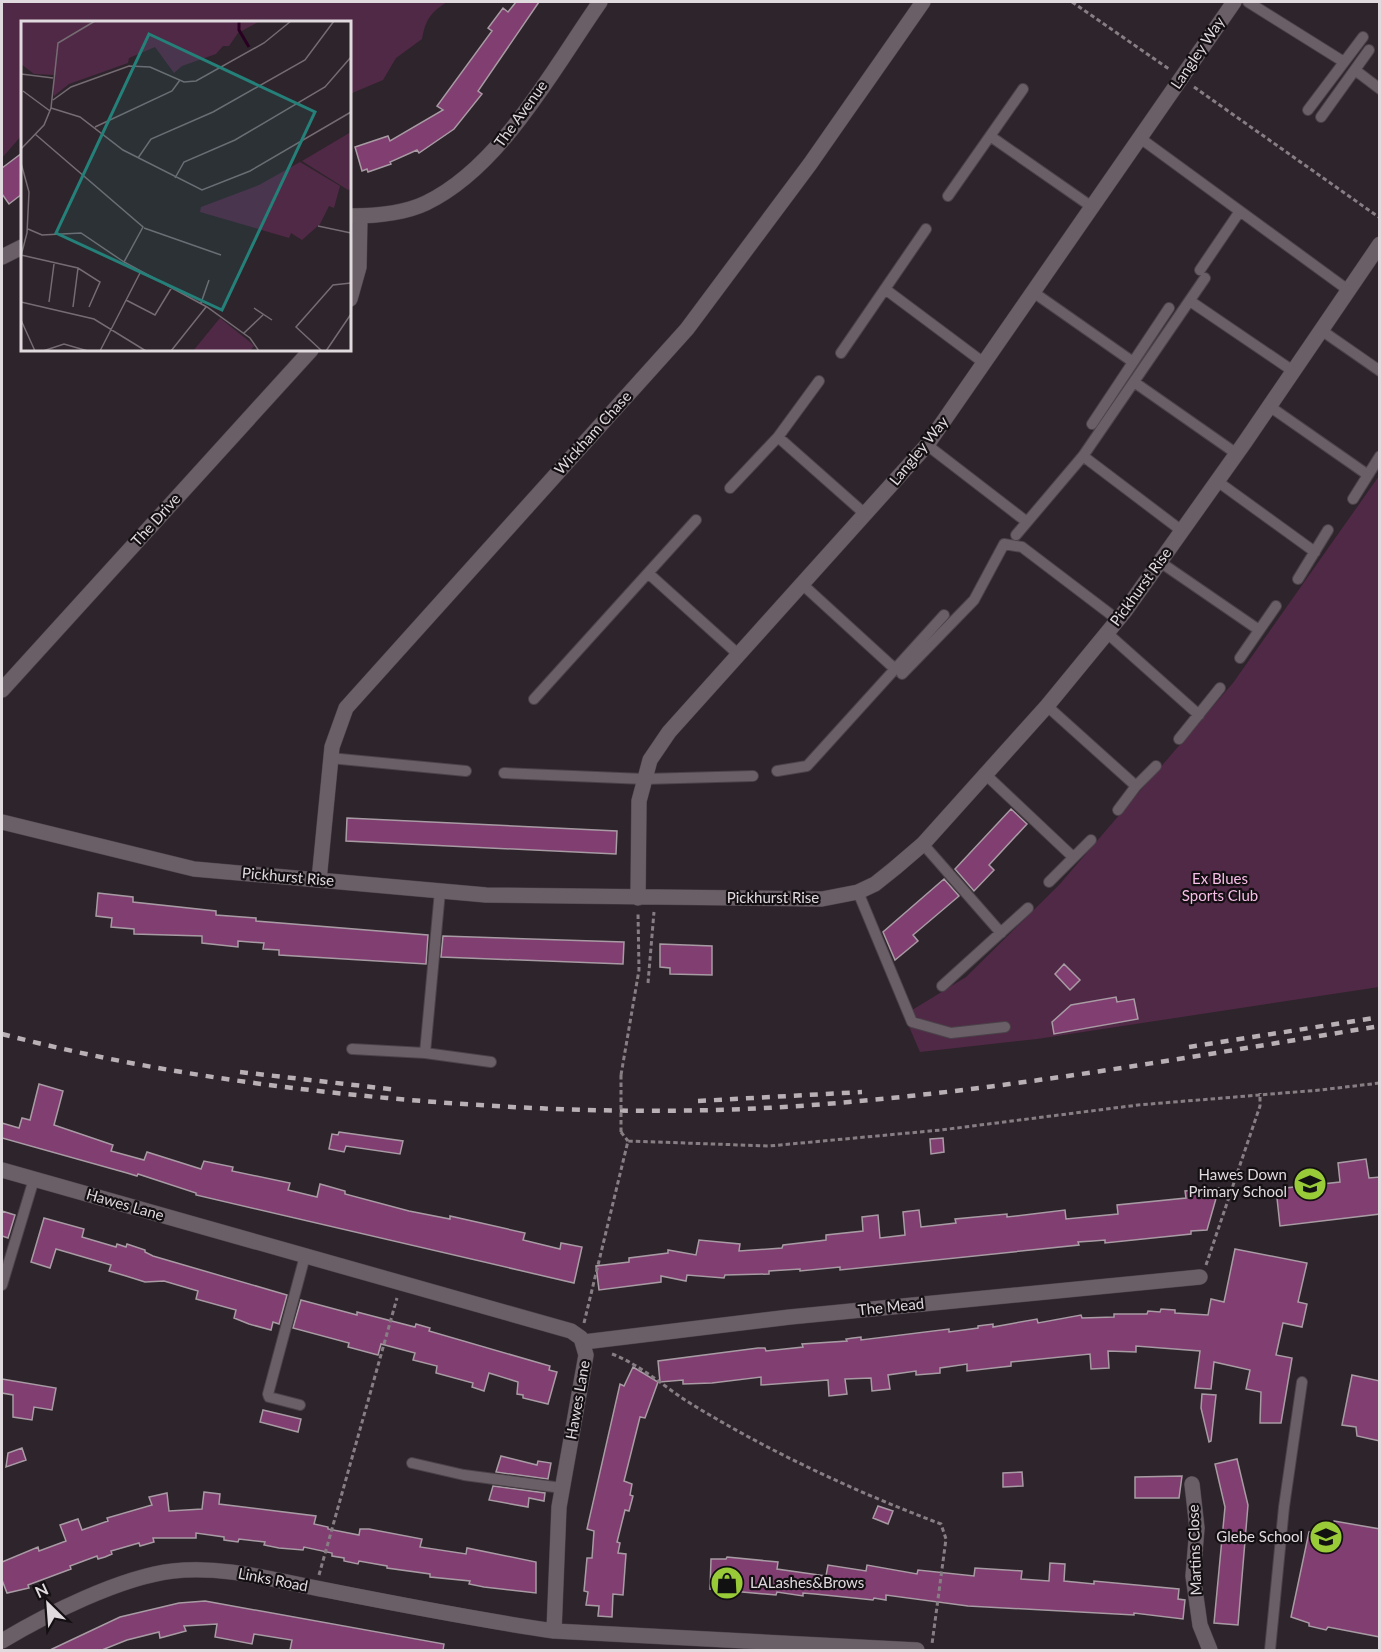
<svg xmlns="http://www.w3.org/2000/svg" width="1381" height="1652" viewBox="0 0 1381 1652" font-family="Lato,sans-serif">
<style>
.green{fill:#502946}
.building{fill:#813e71;stroke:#a89ba4;stroke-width:1.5}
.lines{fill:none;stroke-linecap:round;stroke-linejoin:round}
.lane-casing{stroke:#4b4249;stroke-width:12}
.street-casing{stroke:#4b4249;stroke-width:16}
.secondary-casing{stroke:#4b4249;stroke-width:16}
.path{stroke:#877e84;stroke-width:3;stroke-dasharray:4.5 3;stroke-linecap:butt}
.lane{stroke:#6a5f67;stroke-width:10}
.street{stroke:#6a5f67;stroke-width:15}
.secondary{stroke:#6a5f67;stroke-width:15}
.rail{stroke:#b8b0b5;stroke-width:4.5;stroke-dasharray:8 8;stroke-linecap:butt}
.path-bridge{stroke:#877e84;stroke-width:3;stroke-dasharray:4.5 3;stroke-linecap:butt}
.labels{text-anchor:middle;stroke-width:4.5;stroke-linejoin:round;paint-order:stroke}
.street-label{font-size:15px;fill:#e0d9de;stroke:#130f12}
.park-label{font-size:15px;fill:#f9bee8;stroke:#130f12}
.poi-label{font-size:15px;fill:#e0d9de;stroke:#130f12;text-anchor:end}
.inset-river{fill:none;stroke:#2a0022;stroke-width:3}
.inset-road{fill:none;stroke:#756c73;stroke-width:1.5}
.view{fill:#248079;fill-opacity:0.15;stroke:#248079;stroke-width:3}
.inset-edge{fill:none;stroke:#e0d9de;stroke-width:3}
</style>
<rect width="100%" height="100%" fill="#2e242b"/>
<path class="green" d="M2,2H447C430,13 426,19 422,39L396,58L383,80L350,94V22H22V135L2,158Z
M1379,476V987L1037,1039L920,1052L904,1015L966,977L1059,885L1233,683Z"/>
<path class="building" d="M516,2H539L478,91L482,94L454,129L419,153L417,150L390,162L391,164L368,172L367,169L362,171L355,147L388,136L390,141L443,110L437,106L492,31L488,28L503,8L508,12Z
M22,153V194L9,204L2,194V168Z
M1011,809L1027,824L989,865L994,870L974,891L955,869Z
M347,818L617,831L616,854L346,841Z
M944,879L959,896L913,935L918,941L895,960L883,932Z
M98,893L133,897V902L216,911V915L256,918V921L428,935L426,964L279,955V950L263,949L264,943L238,941V947L202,943V936L134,934V929L111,927L112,918L96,916Z
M443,936L624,942L623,964L441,957Z
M660,944L712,946V975L670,974V968L660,967Z
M1064,964L1080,980L1070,990L1055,974Z
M1116,997L1117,1002L1134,999L1138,1019L1054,1034L1052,1022L1071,1005Z
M39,1084L63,1091L54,1125L113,1145L111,1151L144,1160L147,1152L201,1169L204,1161L233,1167L232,1171L290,1183L288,1190L317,1197L320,1184L345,1191V1194L409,1211L450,1219V1216L525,1233L523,1240L560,1249L561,1243L582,1247L574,1283L196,1195V1193L138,1174L137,1176L127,1173L2,1138V1123L19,1128L22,1118L30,1120Z
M339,1132L403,1141L400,1154L346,1146L344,1152L329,1149L332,1134L338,1135Z
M943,1138L944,1152L931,1154L930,1139Z
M1366,1159L1369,1178L1380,1177V1214L1280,1226L1276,1189L1340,1182L1338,1163Z
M1219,1188L1207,1230L1191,1231V1234L1105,1243V1240L1093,1241L1078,1242L1079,1245L840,1270V1267L800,1271V1269L769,1271V1274L725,1275L724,1278L687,1275L686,1281L661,1276V1282L599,1290L596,1266L629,1262V1258L668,1253V1250L696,1255L699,1240L740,1244L739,1251L782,1248L783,1245L826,1240V1235L863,1231L862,1217L878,1215L880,1238L905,1235L903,1212L919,1210L921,1227L956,1223L955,1219L1007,1214V1217L1065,1210L1066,1219L1118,1214L1117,1205L1186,1198L1185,1191Z
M2,1211L15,1215L8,1238L2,1236Z
M44,1218L84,1229L82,1237L116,1247L117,1244L126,1247L127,1244L145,1250V1252L153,1256L287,1295L279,1324L273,1322L271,1330L249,1324L234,1318L236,1310L196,1299L198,1291L164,1281L145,1282L126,1276L109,1271L111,1265L56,1249L50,1268L31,1262Z
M1235,1249L1307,1263L1298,1302L1307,1304L1302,1327L1283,1323L1276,1355L1292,1358L1281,1423H1260L1261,1392L1246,1389L1250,1370L1214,1362L1211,1389L1195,1388L1200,1351L1136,1346V1352L1108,1351L1109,1368L1091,1369L1090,1354L1011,1362V1366L967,1371V1364L940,1368V1373L916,1375V1371L888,1375L890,1389L872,1391L871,1378L845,1379L847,1394L829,1396L828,1380L761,1385V1377L712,1383L683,1384V1380L660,1382L658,1361L758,1348H765L766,1351L803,1347L802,1344L847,1341L846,1339L853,1338L861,1337V1340L949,1329V1332L978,1328V1326L993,1324V1327L1037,1319L1038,1323L1081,1315L1082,1318L1114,1317V1314H1147L1148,1311L1160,1312L1161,1309L1175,1310V1313L1208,1315L1211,1299L1224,1302Z
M301,1300L357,1315V1312L415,1327L416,1324L430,1328L429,1331L550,1366L549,1370L557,1372L548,1404L523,1398V1395L517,1394L518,1382L489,1373L484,1391L472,1387L473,1383L436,1373L437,1366L413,1360L415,1353L381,1344L378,1355L348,1347L349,1343L293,1328Z
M633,1367L658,1382L645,1418L640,1417L624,1481L632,1484L630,1495L633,1496L629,1511L625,1510L617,1542L620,1543L618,1553L626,1554L623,1595L613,1594L612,1617L598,1616L599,1606L586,1605L588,1592L584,1591L587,1558H592L594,1531L587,1529L620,1384L624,1386Z
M1352,1375L1380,1381V1441L1357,1436L1356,1427L1342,1425Z
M2,1379L56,1388L52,1410L34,1407L32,1420L13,1417V1395L2,1393Z
M1202,1394L1216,1395L1211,1441L1209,1442L1201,1408Z
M263,1410L301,1419L298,1432L260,1422Z
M22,1448L26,1460L6,1467L8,1453Z
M501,1456L537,1465L538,1461L551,1463L548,1479L496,1472Z
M1237,1459L1248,1505L1238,1625L1214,1623L1225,1507L1215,1464Z
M1022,1472L1023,1486L1003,1487V1473Z
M1182,1476L1179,1498H1135V1477Z
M493,1486L545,1493L544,1501L529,1498L528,1507L489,1500Z
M204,1492L220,1494L219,1504L316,1516L314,1524L328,1527V1529L359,1535L360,1529H369L422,1539L420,1547L466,1554L467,1548L536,1562V1593L484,1587L469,1584L470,1581L430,1577V1574L387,1568V1566L359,1561L358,1564L344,1561V1558L332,1556V1553L304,1547L303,1550L279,1548L264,1545L265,1542L239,1539L238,1542L224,1540V1537L196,1533V1538H153L154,1542L140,1546L139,1543L111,1551L112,1554L105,1557L98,1559L97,1556L70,1566L71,1569L28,1585L29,1588L7,1593L2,1580V1562L38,1547L39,1551L66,1541L60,1525L78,1519L82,1530L108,1521L107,1518L152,1505L149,1497L167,1493L169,1511L202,1509Z
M878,1506L893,1511L888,1524L873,1518Z
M1334,1521L1380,1529V1637L1328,1627L1326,1630L1309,1626V1623L1291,1617L1309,1532L1333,1529Z
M727,1557L778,1562L777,1569L826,1576L828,1565L866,1571L867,1565L917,1574L918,1570L974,1576L975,1568L1022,1571L1021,1579L1049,1581L1050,1563L1065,1564L1064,1581L1094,1584V1581L1179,1589L1178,1599L1185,1600L1183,1619L1134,1613V1615L968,1606L886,1595V1600L874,1598L873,1600L815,1594L803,1593V1596L777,1592L776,1595L710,1589L711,1559H726Z
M205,1601L444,1644L443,1650H290L292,1640L254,1634L252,1644L215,1637L217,1624L184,1626L186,1631L160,1638L159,1632L127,1640L102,1650H50L120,1617L179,1603Z"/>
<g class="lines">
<defs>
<path id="lane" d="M1248,2L1344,62
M1355,70L1380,89
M1308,110L1363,37
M1321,117L1369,50
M990,136L1092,207
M1140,138L1348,290
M948,196L1023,89
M1200,270L1240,211
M885,289L984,363
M1033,292L1133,362
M1190,301L1293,371
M1321,330L1380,371
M841,353L926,229
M1134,382L1237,454
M1269,406L1368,475
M1092,424L1169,308
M778,437L865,514
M927,445L1027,522
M1083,456L1182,531
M1217,481L1315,552
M730,488L778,437L819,381
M1353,499L1380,456
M1016,535L1083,456L1205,278
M1160,562L1259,630
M648,573L739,655
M1298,579L1328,530
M802,584L895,669
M1107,633L1199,715
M1240,658L1276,606
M902,674L974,600L1004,544L1022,547L1118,620
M534,699L696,520
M1047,706L1136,786
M1179,739L1220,688
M330,758L466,771
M777,771L807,766L944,615
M504,773L644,779L753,776
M984,773L1073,857
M1118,810L1136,786L1156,766
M923,844L1001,933
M1049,882L1091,840
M858,892L912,1022L951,1033L1005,1027
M942,986L1028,908
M352,1049L425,1053L491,1062
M425,1053L440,891
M2,1285L34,1179
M300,1405L269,1397L268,1394L305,1256
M412,1463L464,1475L562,1488
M1270,1650L1284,1507L1302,1382"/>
<path id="street" d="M350,299L359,267L360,216
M2,690L311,350
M2,822L194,869L486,895L822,899L858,892L875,884L895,868L923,844L1047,706L1125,611L1245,442L1380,244
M319,880L332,747L346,708L687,329L810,164L923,2
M638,898L639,801L650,760L669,732L927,445L1234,2
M2,1170L571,1331L581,1338L586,1355L559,1507L554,1631L917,1650
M584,1342L790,1317L1200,1277
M1192,1484L1197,1528L1193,1576L1200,1625L1210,1650
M2,1641C47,1614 121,1577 173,1571C225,1565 276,1581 326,1590C402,1605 478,1620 554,1631"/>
<path id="secondary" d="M350,216C374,216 403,214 426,203C501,167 553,69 600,2
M2,257L22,247"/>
</defs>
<use href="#lane" class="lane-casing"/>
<use href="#street" class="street-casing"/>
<use href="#secondary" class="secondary-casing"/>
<path class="path" d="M1072,2L1169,69
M1194,87L1380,218
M648,983L654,912
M621,1075L639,970L638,913
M621,1132L628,1141
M1206,1265L1260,1106V1093
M584,1323L628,1141L769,1146L941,1130L1138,1105L1320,1090L1380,1083
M612,1354C643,1366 665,1388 693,1405C770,1452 856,1492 941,1524L946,1539L932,1644
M319,1575L397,1298"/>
<use href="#lane" class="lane"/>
<use href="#street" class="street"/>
<use href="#secondary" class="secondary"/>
<path class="rail" d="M2,1034C128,1067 257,1086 387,1098C533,1111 680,1116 826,1104C1012,1089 1196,1056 1380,1026
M1189,1047L1380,1017
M240,1072L398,1090
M698,1101L862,1092"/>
<path class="path-bridge" d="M621,1132V1075"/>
</g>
<defs>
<symbol id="school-disc" viewBox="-11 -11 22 22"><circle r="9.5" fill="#98cb37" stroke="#130f12"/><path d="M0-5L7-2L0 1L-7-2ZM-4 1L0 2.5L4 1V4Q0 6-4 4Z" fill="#111"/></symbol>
<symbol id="shop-disc" viewBox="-11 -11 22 22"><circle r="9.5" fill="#98cb37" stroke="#130f12"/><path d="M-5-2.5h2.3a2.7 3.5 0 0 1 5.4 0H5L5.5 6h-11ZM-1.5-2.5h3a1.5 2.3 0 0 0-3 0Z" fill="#111"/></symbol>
</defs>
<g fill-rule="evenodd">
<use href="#school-disc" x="1291" y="1165" width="38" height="38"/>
<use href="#school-disc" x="1307" y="1518" width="38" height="38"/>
<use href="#shop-disc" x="708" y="1564" width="38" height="38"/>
</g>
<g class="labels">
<g class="street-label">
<text transform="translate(1198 53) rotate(-56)" y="5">Langley Way</text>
<text transform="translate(521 114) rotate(-54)" y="5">The Avenue</text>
<text transform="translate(593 433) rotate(-48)" y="5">Wickham Chase</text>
<text transform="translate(919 451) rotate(-51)" y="5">Langley Way</text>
<text transform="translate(156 520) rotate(-48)" y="5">The Drive</text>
<text transform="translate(1141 587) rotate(-54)" y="5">Pickhurst Rise</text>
<text transform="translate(288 877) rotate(5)" y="5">Pickhurst Rise</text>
<text x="773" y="903">Pickhurst Rise</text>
<text transform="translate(125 1205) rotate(16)" y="5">Hawes Lane</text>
<text transform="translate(891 1307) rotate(-6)" y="5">The Mead</text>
<text transform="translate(578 1400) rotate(-80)" y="5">Hawes Lane</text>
<text transform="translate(1195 1550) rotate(-92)" y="5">Martins Close</text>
<text transform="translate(273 1580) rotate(11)" y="5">Links Road</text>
</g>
<g class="park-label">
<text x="1220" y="884">Ex Blues<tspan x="1220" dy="17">Sports Club</tspan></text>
</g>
<g class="poi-label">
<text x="1287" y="1180">Hawes Down<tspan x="1287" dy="17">Primary School</tspan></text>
<text x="1303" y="1542">Glebe School</text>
<text x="750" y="1588" text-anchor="start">LALashes&amp;Brows</text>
</g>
</g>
<g transform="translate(21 21)">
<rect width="330" height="330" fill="#2e242b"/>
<path d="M0,0H239L217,12L208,25H202L195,33L161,45L153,52L134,26L108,37L107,42L48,63L33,75V54L13,53L0,43ZM330,111V167L327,169L281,140ZM279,141L319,165L313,187L308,185L299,203L281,219L270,212L268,217L179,191L180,186L238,164ZM199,297L229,321L233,325L229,330H172Z" fill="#502946"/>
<path class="inset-river" d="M218,0V9L228,26"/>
<path class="inset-road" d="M0,53L32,57M2,70L29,90M32,79L50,66L108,45L129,46L163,61L175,60L243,22L270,0M30,87L59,96L102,129L181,169L229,150L330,91M74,106L151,70L159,59M14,113L122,206L103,241L186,286L229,317L238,330M0,128L23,104L30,87L37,22L74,0M117,137L130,118L192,91L284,39L313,0M0,142L8,171L6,212L0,235M154,157L163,141L214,119L304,66L330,36M297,205L330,212M123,207L200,234M7,208L21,214L60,212L103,241M0,234L57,247L79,261L68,286M105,279L134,294L151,266M0,281L73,298L125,330M28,281L33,243M180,282L188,259M52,286L57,247M233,287L251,299M0,299L14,330M223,312L242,294M22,330L43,323L67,330M79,330L120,250M150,330L185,286M301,330L275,306L312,264L330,262M305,330L330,293"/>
<path class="view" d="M128,13L294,91L201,289L35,212Z"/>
<rect width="330" height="330" class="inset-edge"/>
</g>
<rect width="1381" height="1652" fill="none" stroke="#e0d9de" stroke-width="6"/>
<g transform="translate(48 1604) rotate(335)" stroke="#130f12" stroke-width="4.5" paint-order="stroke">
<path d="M0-4.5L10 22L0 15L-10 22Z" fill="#e0d9de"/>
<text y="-9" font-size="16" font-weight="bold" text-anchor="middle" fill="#e0d9de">N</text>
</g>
</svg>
